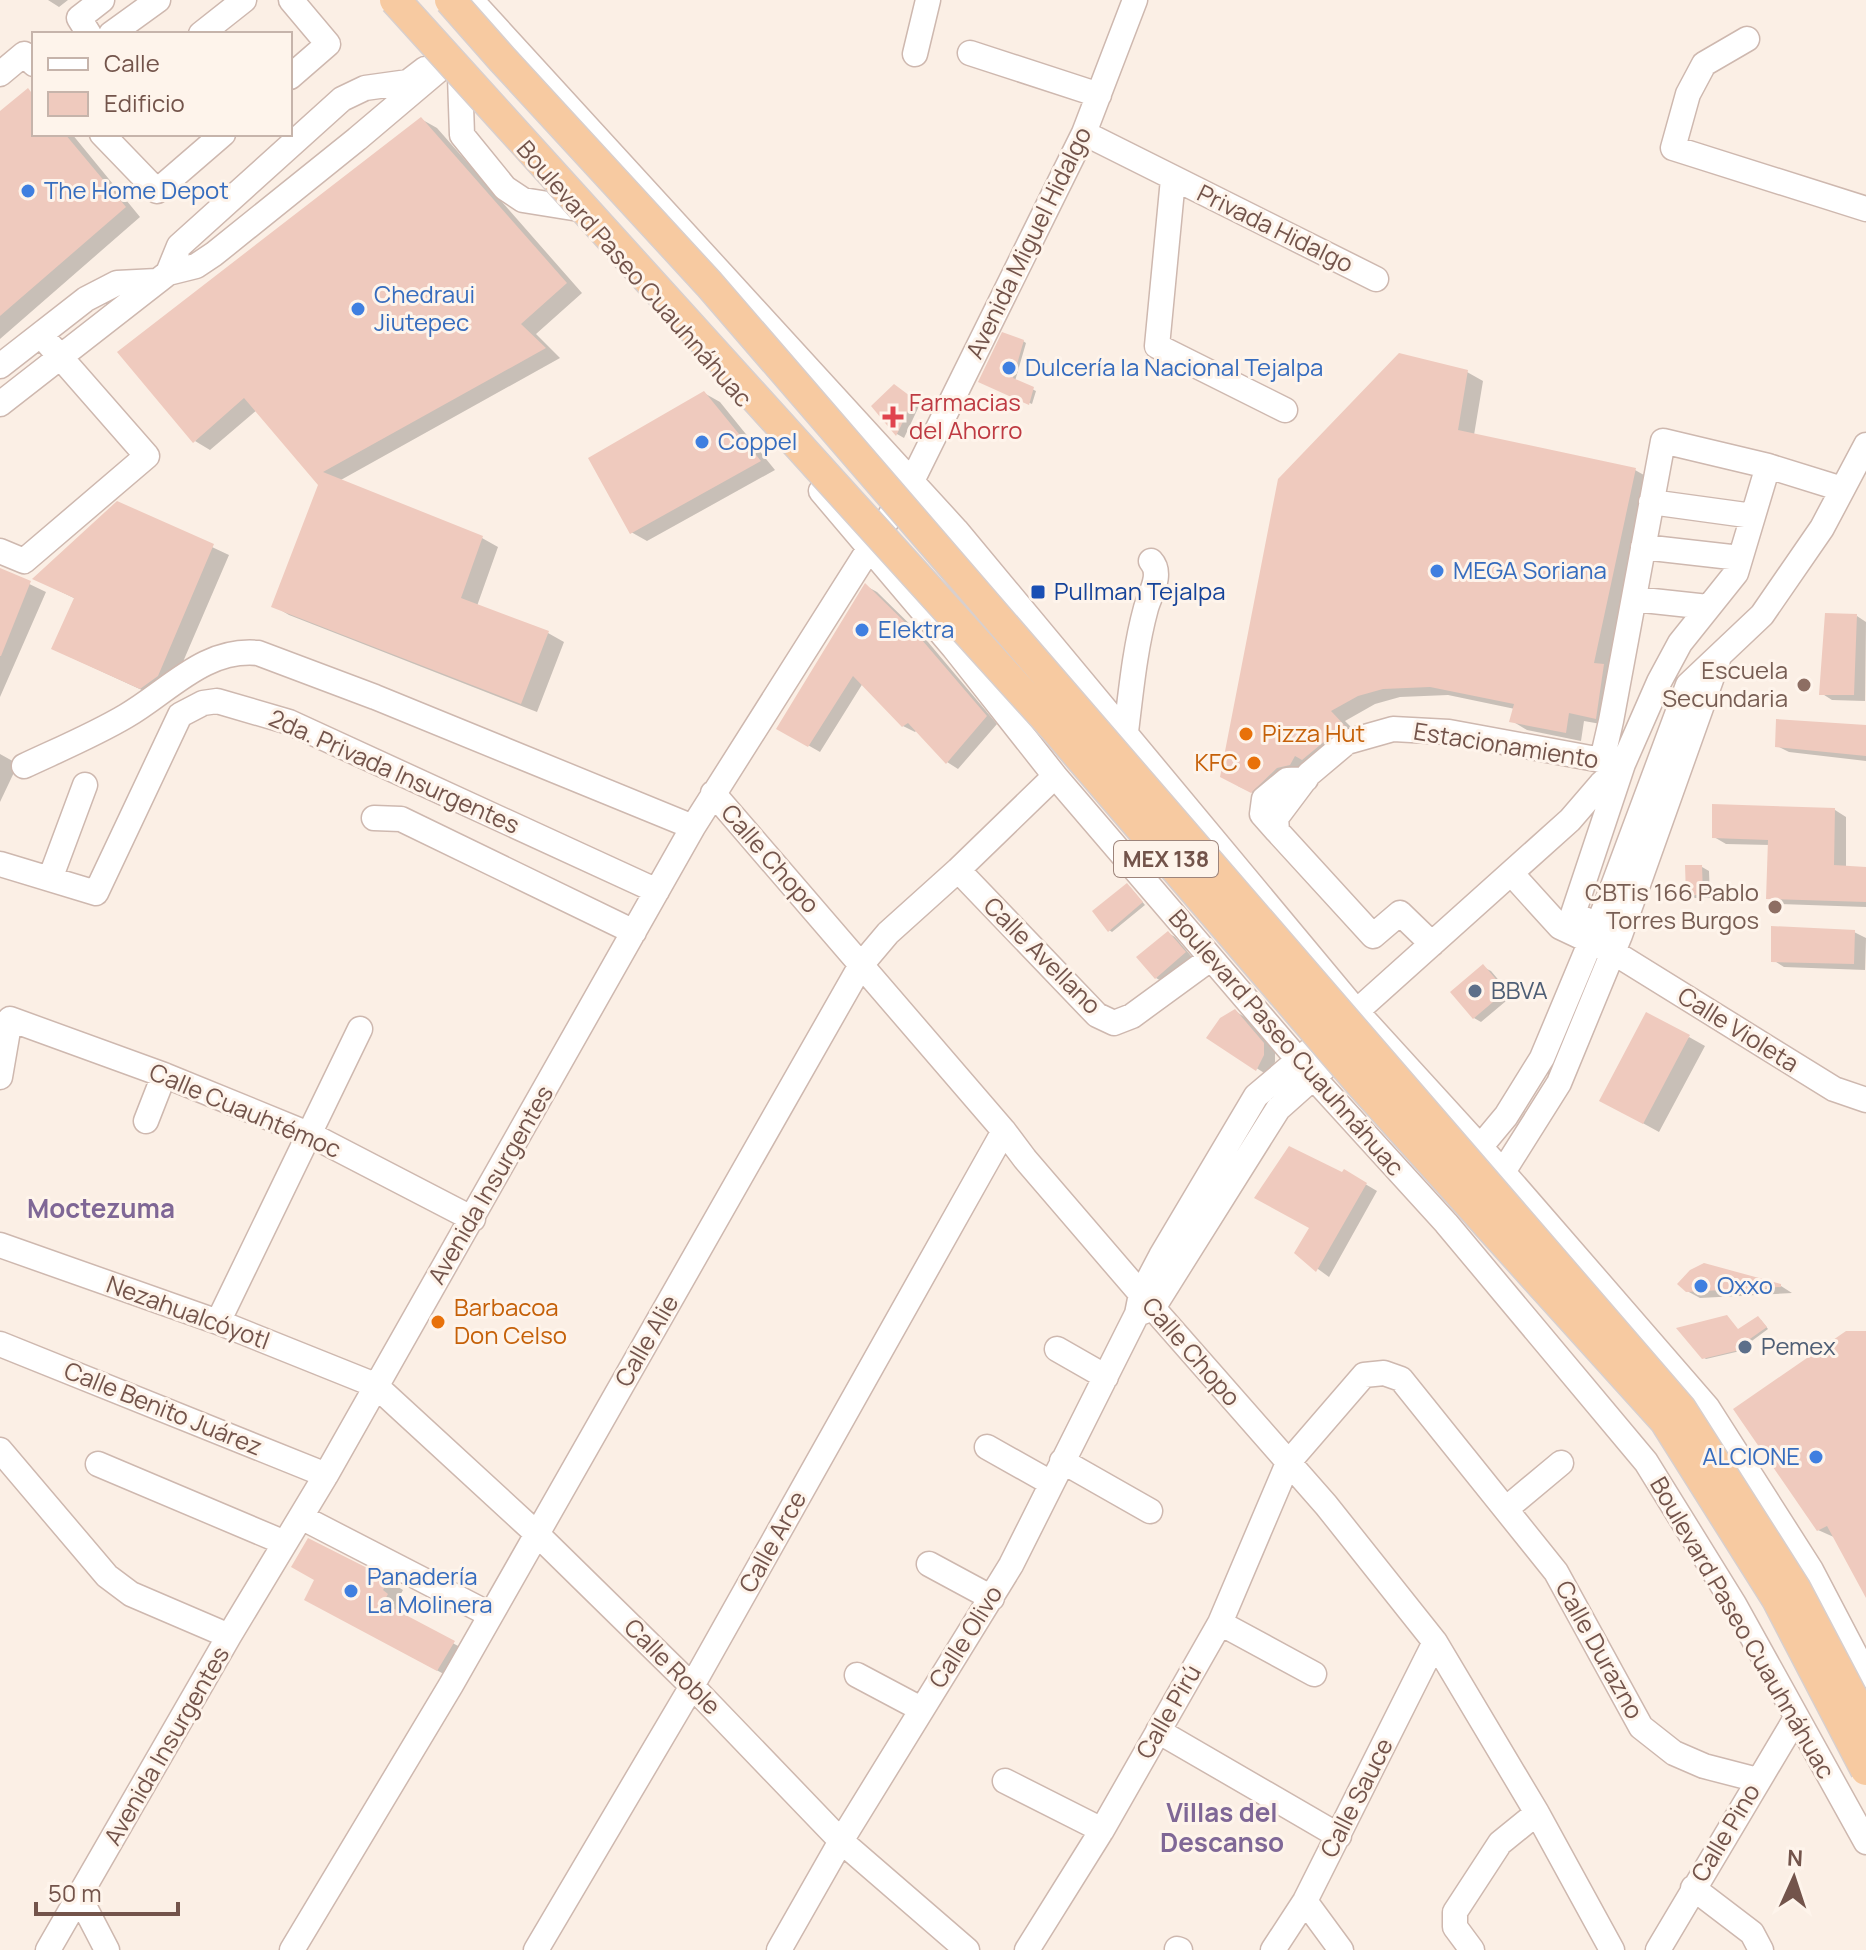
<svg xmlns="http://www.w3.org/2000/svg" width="1866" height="1950" viewBox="0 0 1866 1950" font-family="Manrope,sans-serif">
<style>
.shadow{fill:#0003}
.building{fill:#efcabe}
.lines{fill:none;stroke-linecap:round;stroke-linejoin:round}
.minor-casing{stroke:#ceb8af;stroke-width:27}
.minor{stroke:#fff;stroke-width:24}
.major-bridge-casing{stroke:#d8cfcd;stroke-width:33;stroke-linecap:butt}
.major-bridge{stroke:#f7caa1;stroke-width:30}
.shop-dot{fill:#3f7fe0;stroke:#fef4eb;stroke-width:3}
.health-dot{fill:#e0444e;stroke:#fef4eb;stroke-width:3}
.transit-dot{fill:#1a4fb4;stroke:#fef4eb;stroke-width:3}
.education-dot{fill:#8d6e63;stroke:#fef4eb;stroke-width:3}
.food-dot{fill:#e8710a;stroke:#fef4eb;stroke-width:3}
.service-dot{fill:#5c6f8a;stroke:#fef4eb;stroke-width:3}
.labels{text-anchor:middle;stroke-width:6;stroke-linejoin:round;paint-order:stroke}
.shield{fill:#fef4eb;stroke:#9d847b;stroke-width:2}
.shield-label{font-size:22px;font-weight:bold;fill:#73544b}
.shop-label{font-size:24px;fill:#366cbe;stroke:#fef4eb;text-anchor:start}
.street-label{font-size:24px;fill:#73544b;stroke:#fef4eb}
.health-label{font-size:24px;fill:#be3a42;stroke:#fef4eb;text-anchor:start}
.transit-label{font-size:24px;fill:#164399;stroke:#fef4eb;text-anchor:start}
.education-label{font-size:24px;fill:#785e54;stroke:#fef4eb;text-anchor:end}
.food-label{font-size:24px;fill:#c56008;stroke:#fef4eb;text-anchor:start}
.service-label{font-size:24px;fill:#4e5e75;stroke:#fef4eb;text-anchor:start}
.neighbourhood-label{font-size:26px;font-weight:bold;fill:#7f6796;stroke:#fef4eb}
</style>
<rect width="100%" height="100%" fill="#fbefe5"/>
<path class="shadow" d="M48,0H68L59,7Z
M28,91L34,94V134H72L140,217L0,339V114Z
M421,119L437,128L582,293L536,334L560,358L339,481L482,538L498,547L477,606L548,633L564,642L537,712L289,615L274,606L321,484L257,410L210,450L195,441Z
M1023,341L1026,343L1015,381L1036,391L1032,404L980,381Z
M1467,372L1483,381L1474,435L1635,470L1651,479L1612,726L1584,721L1581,741L1527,730L1512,721L1515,709L1448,695L1400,697L1375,704L1345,721L1360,736L1268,800L1238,786Z
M902,391L920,404L904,438L897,434L873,406Z
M704,393L720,402L775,470L647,541L631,532Z
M118,503L229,555L173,685L157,697L53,649L76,599L35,579Z
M0,570L46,592L0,697Z
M866,586L877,592L928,642L997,724L958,769L947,762L917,730L915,732L903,726L863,683L820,752L778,728Z
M1857,616L1866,622L1865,701L1832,700L1821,693Z
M1866,727V761L1789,752L1777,746Z
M0,754L18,764L0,802Z
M1835,810L1846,817V868L1866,869V907L1780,904L1768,897L1770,845L1726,844L1714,837Z
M1702,867L1709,871L1710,898H1695L1688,893Z
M1130,887L1145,905L1112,932L1109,930Z
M1854,932L1866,938L1865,970L1784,967L1773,960Z
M1168,933L1175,937L1192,957L1163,982L1156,978Z
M1483,967L1491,971L1512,996L1481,1022L1474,1018Z
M1235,1011L1246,1018L1275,1051V1062L1269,1076L1209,1038Z
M1689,1037L1705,1046L1659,1132L1617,1109Z
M1345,1172L1377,1191L1329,1277L1296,1253Z
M1781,1286L1792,1293L1700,1298L1687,1291Z
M1761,1320L1768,1329L1749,1343L1753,1348L1706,1359L1703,1357L1739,1331Z
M1866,1333V1593L1836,1538L1818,1530Z
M388,1581L403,1590L397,1601L403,1604L398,1613L469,1652L453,1679L322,1608Z"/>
<path class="building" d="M28,88L34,96V134H65L126,207L0,316V111Z
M421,117L567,283L521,324L546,348L323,472L483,536L461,598L549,631L521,704L271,607L318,485L244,398L193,443L117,352Z
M1002,332L1024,340L1013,378L1034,387L1029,405L978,382Z
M1399,353L1468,370L1458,430L1636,468L1594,663L1604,664L1596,719L1569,713L1566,733L1509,722L1514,704L1430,687L1383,689L1358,696L1331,711L1346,727L1337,731L1302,760L1295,756L1290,765L1277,768L1251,793L1220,777L1278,479Z
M894,384L914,399L896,436L871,406Z
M704,391L761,461L630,534L588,458Z
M117,501L214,544L158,676L140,689L51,649L74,598L32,579Z
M0,568L31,581L1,656H0Z
M865,583L916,633L987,716L946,764L908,723L902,727L853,676L808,747L776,729Z
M1825,613L1857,614L1854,695H1819Z
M1776,719L1866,725V756L1775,747Z
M1712,804L1835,808L1834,865L1866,867V902L1766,899L1768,840L1712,838Z
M1685,865H1702L1703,895H1686Z
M1127,883L1143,902L1108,932L1092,911Z
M1771,926L1855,930L1854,964L1771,962Z
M1168,931L1186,952L1155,979L1136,957Z
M1483,964L1506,991L1473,1019L1450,992Z
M1235,1009L1264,1043V1055L1256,1071L1206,1038L1220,1018Z
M1646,1012L1690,1035L1643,1124L1599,1101Z
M1289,1146L1342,1172L1344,1169L1367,1183L1316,1272L1294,1253L1309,1228L1254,1198Z
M1704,1263L1781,1284V1287L1686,1292L1677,1284L1690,1270Z
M1727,1315L1738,1329L1758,1316L1767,1327L1747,1341L1752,1347L1702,1359L1676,1328Z
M1846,1331H1866V1598L1827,1526L1817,1531L1733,1409Z
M308,1538L389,1579L383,1590L388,1594L383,1603L455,1641L437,1671L304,1600L314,1580L291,1567Z"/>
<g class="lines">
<defs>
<path id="minor" d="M471,0L956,530L1357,1012L1503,1172L1707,1407L1811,1570L1866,1675
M89,34L79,18L102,0
M111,34L158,0
M201,34L244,0
M1747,39L1704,64L1688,94L1673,148L1866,209
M970,53L1099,95
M915,54L928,0
M0,74L24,54L34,64
M460,76L462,135L505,188L523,200L579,209
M290,77L328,44L291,0
M1084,133L1376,279
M102,134L157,191L223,134
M1173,179L1157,346L1285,410
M168,273L179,246L342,99L365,88L408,82L425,69
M0,366L86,299L117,283L157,281
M0,404L168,273L196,266L214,254L357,139L448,62
M821,491L954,648L1055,776L1313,1077L1446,1223L1646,1462L1734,1604L1866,1842
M1651,502L1753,516
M1643,547L1740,558
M0,551L24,561L147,456L41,335
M1634,599L1708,607
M1126,732C1131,691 1135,648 1146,608C1150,594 1163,574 1151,561
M1602,760L1611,721L1663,441L1768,466
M24,766C58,750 94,735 126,716C169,691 204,648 258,653L375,697L693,827
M713,793L1004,1131L1025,1159L1153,1308L1326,1505L1435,1642L1537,1813L1612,1950
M374,818L401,819L634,932
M1277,831L1262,814L1264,799L1287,780L1306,779
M0,864L96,893L180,715L203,703L217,701L289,722L657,891
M958,870L1097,1015L1114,1023L1132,1016L1210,959
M1511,873L1560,927L1613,952L1834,1089L1866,1100
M50,879L85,785
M1432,944L1400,913L1373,936L1277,831L1276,818L1309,774L1347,742L1393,729L1449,732L1623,764L1573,914L1620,935
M1347,1020L1570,820L1601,784L1623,764L1659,682L1680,643L1736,573L1768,466L1842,489
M0,1077L10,1019L164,1075L311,1135L473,1219
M146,1121L164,1075
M1471,1158L1506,1116L1542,1058L1606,905L1688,685L1762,615L1822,528L1866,445
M1493,1181L1503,1172L1559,1083L1620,935L1718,660
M0,1245L218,1322L375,1385L537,1534L692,1686L841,1841L967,1950
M1140,1313L1153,1308L1278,1109L1324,1068
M218,1322L360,1029
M0,1344L326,1475
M1057,1349L1106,1377
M987,1447L1051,1483
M0,1450L107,1576L131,1594L229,1636
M1062,1461L1150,1511
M98,1464L285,1543
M1507,1508L1561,1463
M301,1517L489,1614
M929,1564L992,1598
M1220,1623L1314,1674
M857,1675L921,1709
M1158,1731L1339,1836
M1005,1781L1102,1830
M1693,1888L1752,1933L1761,1950
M80,1898L107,1950
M1305,1901L1341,1950
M1177,1949L1180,1950
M48,1950L229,1636L326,1475L693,827L912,481L1084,133L1135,0
M292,1950L451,1685L861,965L888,933L958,870L1055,776
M536,1950L692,1686L1004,1131
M779,1950L841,1841L1011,1565L1137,1314L1141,1294L1161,1256L1256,1096L1309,1051
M1027,1950L1102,1830L1220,1623L1288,1463L1364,1375L1384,1373L1401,1379L1556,1572L1641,1727L1674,1753L1704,1766L1758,1780
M1273,1950L1305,1901L1435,1642
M1472,1950L1455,1927V1912L1500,1843L1537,1813
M1658,1950L1796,1718"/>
</defs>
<use href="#minor" class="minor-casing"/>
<use href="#minor" class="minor"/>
<defs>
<path id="major-bridge" d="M395,0L1058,732L1359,1082L1665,1421L1777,1599L1866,1770
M450,0L502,59L709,284L1681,1409L1795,1588L1866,1723"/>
</defs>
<use href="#major-bridge" class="major-bridge-casing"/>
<use href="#major-bridge" class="major-bridge"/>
</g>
<g class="shop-dot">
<circle cx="28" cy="191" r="8"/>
<circle cx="358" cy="309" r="8"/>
<circle cx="1009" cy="368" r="8"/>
<circle cx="702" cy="442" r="8"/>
<circle cx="1437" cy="571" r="8"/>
<circle cx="862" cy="630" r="8"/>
<circle cx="1701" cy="1286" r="8"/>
<circle cx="1816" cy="1457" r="8"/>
<circle cx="351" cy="1591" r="8"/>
</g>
<path class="health-dot" d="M889 405h8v8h8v8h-8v8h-8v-8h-8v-8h8z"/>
<rect class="transit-dot" x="1030" y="584" width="16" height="16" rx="4"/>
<g class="education-dot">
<circle cx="1804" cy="685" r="8"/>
<circle cx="1775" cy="907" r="8"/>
</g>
<g class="food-dot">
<circle cx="1246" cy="734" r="8"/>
<circle cx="1254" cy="763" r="8"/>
<circle cx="438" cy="1322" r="8"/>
</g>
<g class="service-dot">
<circle cx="1475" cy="991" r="8"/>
<circle cx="1745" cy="1347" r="8"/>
</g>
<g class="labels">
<rect class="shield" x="1114" y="841" width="104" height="36" rx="6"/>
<g class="shield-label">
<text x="1166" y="867">MEX 138</text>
</g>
<g class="shop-label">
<text x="44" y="199">The Home Depot</text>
<text x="374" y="303">Chedraui<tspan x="374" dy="28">Jiutepec</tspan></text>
<text x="1025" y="376">Dulcería la Nacional Tejalpa</text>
<text x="718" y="450">Coppel</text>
<text x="1453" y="579">MEGA Soriana</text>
<text x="878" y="638">Elektra</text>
<text x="1717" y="1294">Oxxo</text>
<text x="1800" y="1465" text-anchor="end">ALCIONE</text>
<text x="367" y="1585">Panadería<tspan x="367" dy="28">La Molinera</tspan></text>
</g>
<g class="street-label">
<text transform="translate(1275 229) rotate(26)" y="8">Privada Hidalgo</text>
<text transform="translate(1029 243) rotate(-64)" y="8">Avenida Miguel Hidalgo</text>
<text transform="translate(634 274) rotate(49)" y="8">Boulevard Paseo Cuauhnáhuac</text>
<text transform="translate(1506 746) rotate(9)" y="8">Estacionamiento</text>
<text transform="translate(394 772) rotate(24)" y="8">2da. Privada Insurgentes</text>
<text transform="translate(770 859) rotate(49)" y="8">Calle Chopo</text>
<text transform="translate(1042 956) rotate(45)" y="8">Calle Avellano</text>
<text transform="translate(1738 1030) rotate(32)" y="8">Calle Violeta</text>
<text transform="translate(1286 1043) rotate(49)" y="8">Boulevard Paseo Cuauhnáhuac</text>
<text transform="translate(245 1111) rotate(23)" y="8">Calle Cuauhtémoc</text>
<text transform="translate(491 1185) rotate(-60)" y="8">Avenida Insurgentes</text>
<text transform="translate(188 1313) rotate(20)" y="8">Nezahualcóyotl</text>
<text transform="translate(647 1341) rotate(-60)" y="8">Calle Alie</text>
<text transform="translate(1191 1352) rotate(49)" y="8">Calle Chopo</text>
<text transform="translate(163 1409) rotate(22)" y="8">Calle Benito Juárez</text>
<text transform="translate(773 1542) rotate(-61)" y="8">Calle Arce</text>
<text transform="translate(1742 1628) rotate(60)" y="8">Boulevard Paseo Cuauhnáhuac</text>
<text transform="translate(966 1637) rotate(-58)" y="8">Calle Olivo</text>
<text transform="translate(1599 1650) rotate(61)" y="8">Calle Durazno</text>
<text transform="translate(672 1667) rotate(45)" y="8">Calle Roble</text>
<text transform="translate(1169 1712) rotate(-60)" y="8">Calle Pirú</text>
<text transform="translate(167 1746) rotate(-60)" y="8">Avenida Insurgentes</text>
<text transform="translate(1357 1798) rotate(-63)" y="8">Calle Sauce</text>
<text transform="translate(1726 1833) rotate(-59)" y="8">Calle Pino</text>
</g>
<g class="health-label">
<text x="909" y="411">Farmacias<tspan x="909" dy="28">del Ahorro</tspan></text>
</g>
<g class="transit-label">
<text x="1054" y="600">Pullman Tejalpa</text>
</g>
<g class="education-label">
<text x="1788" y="679">Escuela<tspan x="1788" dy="28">Secundaria</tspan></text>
<text x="1759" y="901">CBTis 166 Pablo<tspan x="1759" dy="28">Torres Burgos</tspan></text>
</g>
<g class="food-label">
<text x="1262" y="742">Pizza Hut</text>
<text x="1238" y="771" text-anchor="end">KFC</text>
<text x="454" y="1316">Barbacoa<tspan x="454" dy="28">Don Celso</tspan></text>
</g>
<g class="service-label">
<text x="1491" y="999">BBVA</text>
<text x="1761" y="1355">Pemex</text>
</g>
<g class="neighbourhood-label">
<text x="101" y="1218">Moctezuma</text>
<text x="1222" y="1822">Villas del<tspan x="1222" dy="30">Descanso</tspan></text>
</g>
</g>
<rect x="32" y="32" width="260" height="104" fill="#fef4eb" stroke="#c6b4ab" stroke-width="2"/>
<rect x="48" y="58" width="40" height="12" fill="#ffffff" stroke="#c6b4ab" stroke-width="2"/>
<text x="104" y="72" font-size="24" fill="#73544b">Calle</text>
<rect x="48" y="92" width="40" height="24" fill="#efcabe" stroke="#c6b4ab" stroke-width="2"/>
<text x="104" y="112" font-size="24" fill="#73544b">Edificio</text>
<g transform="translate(1794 1878) rotate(3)" stroke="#fef4eb" stroke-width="6" paint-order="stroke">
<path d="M0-6L14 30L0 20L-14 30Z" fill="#73544b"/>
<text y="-12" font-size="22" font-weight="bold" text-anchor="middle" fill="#73544b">N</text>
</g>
<path d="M36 1902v12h142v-12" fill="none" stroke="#73544b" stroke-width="4"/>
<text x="48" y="1902" font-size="24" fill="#73544b" stroke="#fef4eb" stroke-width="6" paint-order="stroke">50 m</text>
</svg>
